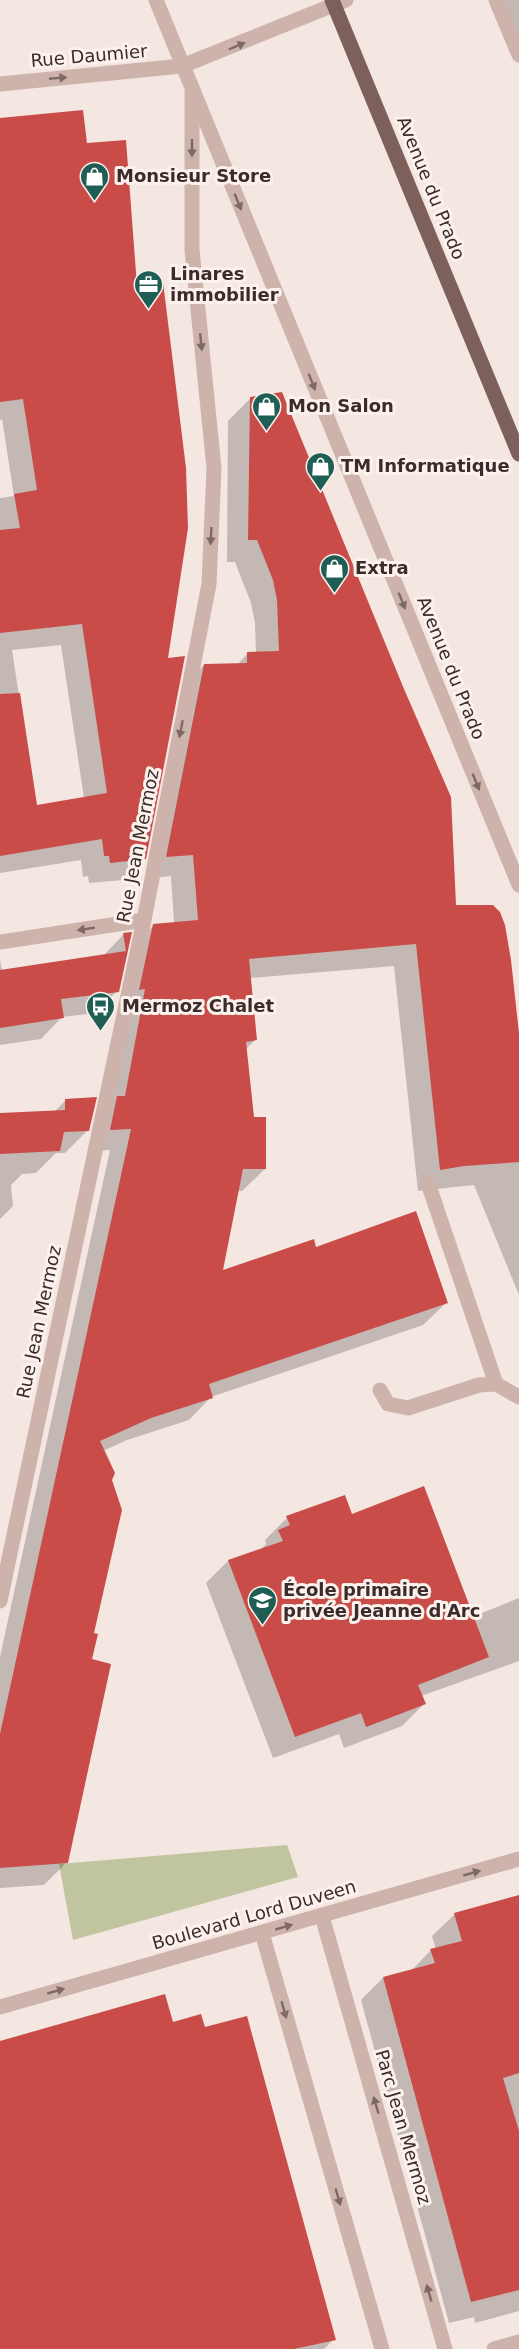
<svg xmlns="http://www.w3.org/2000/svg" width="519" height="2349" viewBox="0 0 519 2349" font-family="'DejaVu Sans',sans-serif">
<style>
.green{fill:#c0c49f}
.shadow{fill:#0003;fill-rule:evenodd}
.building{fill:#c94c49}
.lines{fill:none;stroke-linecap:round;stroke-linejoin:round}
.minor{stroke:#cdb3ab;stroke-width:15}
.major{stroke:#7d5f5b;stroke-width:15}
.oneway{fill:#7d6965}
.labels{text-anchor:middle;stroke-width:6;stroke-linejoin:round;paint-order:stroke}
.street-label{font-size:18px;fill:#3b2c2b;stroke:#fbf2ed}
.poi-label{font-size:18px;font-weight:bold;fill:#3b2c2b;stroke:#fbf2ed;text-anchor:start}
</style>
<rect width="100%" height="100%" fill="#f4e6e0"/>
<path class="green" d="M287,1845L298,1877L73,1940L59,1864Z"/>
<path class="shadow" d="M502,0H519V41Z
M0,120L167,660L144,859L123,880L89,883L88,876L83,877L81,860L0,873V498L14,496L2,419L0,420ZM61,645L84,798L36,807L12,650Z
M250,399L455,907L519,1032V1295L474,1185L418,1191L394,966L250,978L255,1040L245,1050L253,1118L265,1169L242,1191H237L221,1272L315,1249L446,1303L423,1325L211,1397L189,1420L127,1440L103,1451L110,1480L67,1862L44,1885L0,1888V1657L110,1150L88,1151L131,948L154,925L174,923L171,876L145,879L182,688L204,665H237L248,653H256L255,623L251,603L235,562H227L228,421Z
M124,934H130L117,991L96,1013L62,1017L41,1039L0,1045V959L2,971L103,956Z
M66,1100L88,1130L65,1153H56L36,1173L22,1174L11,1185L13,1206L0,1219V1114L54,1112Z
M351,1516L472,1617L519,1598V1661L421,1696L424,1704L402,1726L344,1748L339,1734L273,1758L206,1583L228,1561L260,1550L266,1544L265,1540L287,1518Z
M519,1897V2311L475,2323L474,2317L449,2323L361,2000L383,1978L411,1971L431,1950L436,1949L432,1936L455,1914Z
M172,2023L334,2339L324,2349H0V2043Z"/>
<path class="building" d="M83,110L87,143L126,140L137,286L163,282L186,468L188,528L168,658L185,656L146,859L110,863L109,856H104L102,839L0,856V694L20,693L37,805L107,793L82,624L0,633V530L20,528L14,494L37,490L23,399L0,402V118Z
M282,392L404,689L451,797L456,905H493L500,912L505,925L511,960L519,1033V1162L464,1166L440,1170L416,944L249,959L257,1040L246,1042L254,1117H266V1169H243L223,1270L314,1239L316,1247L416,1211L448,1303L209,1384L213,1398L151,1418L100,1441L115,1473L112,1480L122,1510L94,1633L98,1634L92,1659L111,1664L68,1863L0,1868V1734L131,1129L110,1130L117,1096H125L145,989L139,990L153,924L198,920L193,855L166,857L204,664L247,663V652L279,651L277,600L273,580L257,540H248L250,397Z
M132,932L119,992L61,999L64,1018L0,1028V970L126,951L123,933Z
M97,1097L89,1131L64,1132L60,1151L0,1154V1113L65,1110V1099Z
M424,1486L489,1657L418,1685L426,1704L366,1727L361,1713L295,1737L228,1560L283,1541L278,1530L290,1525L286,1516L345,1495L352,1514Z
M519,1895V2073L503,2078L519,2131V2290L471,2302L383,1977L435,1963L430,1949L462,1941L454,1913Z
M165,1994L173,2022L201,2014L205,2027L247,2016L336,2340L294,2349H0V2041Z"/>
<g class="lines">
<path class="minor" d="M156,0L519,885
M496,0L519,55
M0,84L182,66L346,0
M0,942L144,920
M428,1183L496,1384
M380,1390L388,1404L408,1408L479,1385L496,1384L519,1397
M0,1601L144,920L209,584L214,468L192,250V89
M322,1916L445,2349
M262,1933L382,2349
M0,2007L519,1859
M494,2349L519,2342"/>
<path class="major" d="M332,0L519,454"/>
</g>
<defs><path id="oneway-solid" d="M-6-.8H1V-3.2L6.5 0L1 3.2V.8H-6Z" transform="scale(1.5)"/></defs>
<g class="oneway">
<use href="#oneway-solid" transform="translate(237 46) rotate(-23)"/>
<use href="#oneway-solid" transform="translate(58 78) rotate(-5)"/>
<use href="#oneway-solid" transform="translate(192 148) rotate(90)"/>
<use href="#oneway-solid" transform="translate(238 202) rotate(68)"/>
<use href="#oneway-solid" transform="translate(201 342) rotate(84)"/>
<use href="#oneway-solid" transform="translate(312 382) rotate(68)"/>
<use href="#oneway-solid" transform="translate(211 536) rotate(93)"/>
<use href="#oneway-solid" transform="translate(402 601) rotate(68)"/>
<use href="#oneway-solid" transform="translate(181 729) rotate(101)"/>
<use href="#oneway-solid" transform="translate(476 782) rotate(68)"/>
<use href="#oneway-solid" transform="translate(86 929) rotate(171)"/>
<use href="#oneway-solid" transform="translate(472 1873) rotate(-16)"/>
<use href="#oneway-solid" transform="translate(284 1927) rotate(-16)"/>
<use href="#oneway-solid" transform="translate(56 1991) rotate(-16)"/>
<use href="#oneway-solid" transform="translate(284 2010) rotate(74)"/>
<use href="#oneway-solid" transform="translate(376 2105) rotate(-106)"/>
<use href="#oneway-solid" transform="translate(338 2197) rotate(74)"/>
<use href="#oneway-solid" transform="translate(429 2293) rotate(-106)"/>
</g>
<defs>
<symbol id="shop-pin" viewBox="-11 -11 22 30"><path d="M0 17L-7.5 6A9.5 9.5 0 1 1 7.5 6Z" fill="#1e5e54" stroke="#fbf2ed"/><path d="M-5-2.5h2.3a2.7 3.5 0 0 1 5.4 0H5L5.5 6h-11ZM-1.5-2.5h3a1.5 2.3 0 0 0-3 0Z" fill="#fff"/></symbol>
<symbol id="office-pin" viewBox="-11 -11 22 30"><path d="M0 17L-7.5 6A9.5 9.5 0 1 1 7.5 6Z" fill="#1e5e54" stroke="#fbf2ed"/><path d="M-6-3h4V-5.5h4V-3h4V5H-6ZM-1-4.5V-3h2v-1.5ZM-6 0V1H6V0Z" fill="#fff"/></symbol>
<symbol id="bus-pin" viewBox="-11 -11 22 30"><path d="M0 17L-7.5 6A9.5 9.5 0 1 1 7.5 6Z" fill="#1e5e54" stroke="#fbf2ed"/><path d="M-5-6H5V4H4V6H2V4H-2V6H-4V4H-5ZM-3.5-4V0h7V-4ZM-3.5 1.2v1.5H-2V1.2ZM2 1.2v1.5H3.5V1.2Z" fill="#fff"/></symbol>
<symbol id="school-pin" viewBox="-11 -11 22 30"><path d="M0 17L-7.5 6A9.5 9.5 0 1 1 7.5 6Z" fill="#1e5e54" stroke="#fbf2ed"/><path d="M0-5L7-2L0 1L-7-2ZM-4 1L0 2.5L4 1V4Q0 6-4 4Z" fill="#fff"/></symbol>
</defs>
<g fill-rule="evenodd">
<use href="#shop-pin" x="78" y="160" width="33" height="45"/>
<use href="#office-pin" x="132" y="268" width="33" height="45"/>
<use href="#shop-pin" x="250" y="390" width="33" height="45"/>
<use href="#shop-pin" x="304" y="450" width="33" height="45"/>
<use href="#shop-pin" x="318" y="552" width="33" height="45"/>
<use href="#bus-pin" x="84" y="990" width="33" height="45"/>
<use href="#school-pin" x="246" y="1584" width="33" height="45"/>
</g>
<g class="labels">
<g class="street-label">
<text transform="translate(89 56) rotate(-5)" y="6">Rue Daumier</text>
<text transform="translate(431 188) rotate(68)" y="6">Avenue du Prado</text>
<text transform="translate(451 668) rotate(68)" y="6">Avenue du Prado</text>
<text transform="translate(138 846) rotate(-79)" y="6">Rue Jean Mermoz</text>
<text transform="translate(39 1322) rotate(-78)" y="6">Rue Jean Mermoz</text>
<text transform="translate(254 1915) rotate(-16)" y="6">Boulevard Lord Duveen</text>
<text transform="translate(403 2127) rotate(74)" y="6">Parc Jean Mermoz</text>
</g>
<g class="poi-label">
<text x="116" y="182">Monsieur Store</text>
<text x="170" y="280">Linares<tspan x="170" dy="21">immobilier</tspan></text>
<text x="288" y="412">Mon Salon</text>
<text x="341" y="472">TM Informatique</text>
<text x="355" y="574">Extra</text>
<text x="122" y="1012">Mermoz Chalet</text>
<text x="283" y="1596">École primaire<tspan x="283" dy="21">privée Jeanne d'Arc</tspan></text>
</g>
</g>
</svg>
